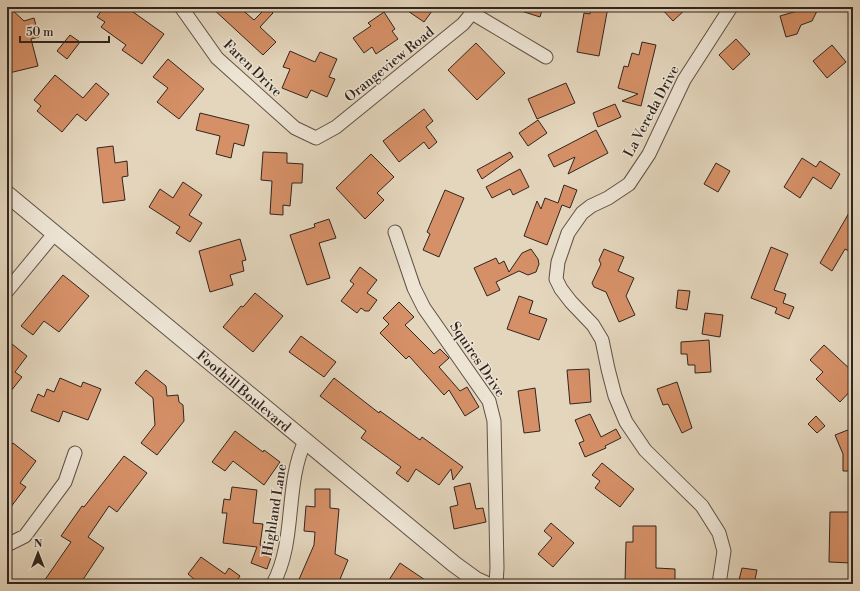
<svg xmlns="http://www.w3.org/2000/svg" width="860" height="591" viewBox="0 0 860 591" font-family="'Libre Bodoni',serif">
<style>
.building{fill:#d69067;stroke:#31251f}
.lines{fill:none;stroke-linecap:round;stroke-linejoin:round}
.minor-casing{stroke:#5e5146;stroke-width:15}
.tertiary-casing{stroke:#5e5146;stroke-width:18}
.minor{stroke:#ede4d4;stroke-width:13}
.tertiary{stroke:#ede4d4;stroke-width:16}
.labels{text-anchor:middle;stroke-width:3;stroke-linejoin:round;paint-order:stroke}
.street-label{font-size:14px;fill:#31251f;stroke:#ede4d4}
</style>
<rect width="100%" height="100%" fill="#e4d6bd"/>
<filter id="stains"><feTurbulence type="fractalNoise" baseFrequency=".005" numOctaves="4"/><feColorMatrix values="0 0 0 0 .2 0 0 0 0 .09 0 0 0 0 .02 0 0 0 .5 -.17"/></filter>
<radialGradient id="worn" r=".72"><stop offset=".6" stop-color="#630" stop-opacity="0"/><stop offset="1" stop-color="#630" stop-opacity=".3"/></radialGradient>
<path class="building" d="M7,7H9L24,21L34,18L39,37L31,39L38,66L9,73L7,63Z
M104,7H126L164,34L142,64L122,50L126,45L101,27L105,22L97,17Z
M211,7H239L254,20L267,7L273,13L260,27L276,42L263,55Z
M402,7H435L424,22Z
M515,7H543L540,17L515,9Z
M591,7H608L599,56L577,52L584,13L590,14Z
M660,7H688L673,21Z
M803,7H819L812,21L801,25L797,34L786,37L780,16L804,9Z
M384,12L395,29L392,31L398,39L376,54L372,47L364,53L353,38L371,26L368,23Z
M70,35L80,42L67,59L57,51Z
M736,39L750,54L733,70L719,55Z
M642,42L656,45L641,106L622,101L638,94L618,88L624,66L628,67L632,53L639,55Z
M476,43L505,73L477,100L448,70Z
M832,45L846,62L827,78L813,61Z
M290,51L315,62L320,52L337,59L329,77L335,79L327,97L311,90L307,98L282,88L290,69L283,67Z
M168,59L204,89L179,119L157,102L168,88L153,77Z
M55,75L83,98L96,83L109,94L86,121L77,114L62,132L37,111L41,106L34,100Z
M566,83L575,103L537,119L528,99Z
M615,104L621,117L598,127L593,113Z
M424,109L433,121L426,127L437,142L429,149L424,142L399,162L383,141Z
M200,113L249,125L244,146L234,143L231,158L216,154L220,136L196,130Z
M538,120L547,133L528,146L519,133Z
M596,130L608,153L568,174L575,157L554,167L548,155Z
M113,146L115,163L127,161L128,176L122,177L125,200L103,203L97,148Z
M263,152L287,153V163L303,164L302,183H292L290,206L283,205V215L270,214L272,181L261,180Z
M510,152L513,157L482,179L477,170Z
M371,154L394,177L377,193L384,200L365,219L336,188Z
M802,158L816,167L820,161L840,174L831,189L813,177L800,198L784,187Z
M716,163L730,171L718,192L704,184Z
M520,169L529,187L513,195L510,189L492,198L486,187Z
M183,182L202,195L189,215L202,223L190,242L176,233L180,227L149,207L160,189L173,198Z
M564,185L577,190L570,208L562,205L547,245L524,236L537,201L541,209L545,198L558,203Z
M445,190L464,198L439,257L423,250L430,234L427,232Z
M853,206V253L845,249L832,271L820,263Z
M329,219L336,238L319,243L330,278L307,285L290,235L315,227L314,224Z
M240,239L246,260L242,261L244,271L230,275L233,285L210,292L199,251Z
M771,247L788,254L774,290L786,294L783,303L794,307L789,319L775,313L777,308L751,298Z
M531,249L538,259L539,264L536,272L528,275L519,271L496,282L500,290L487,296L474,268L496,258L499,264L504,261L509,272L522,253Z
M604,249L624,257L618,271L634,278L626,296L635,315L619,322L606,292L594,287L592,283L601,264L599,260Z
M360,267L377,280L367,293L377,300L369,311H365L361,308L357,313L341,301L354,284L350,281Z
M63,275L89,296L59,332L44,321L33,335L21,326Z
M678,290L690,291L687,310L676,308Z
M255,293L283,316L253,352L223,327L241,306L243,307Z
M519,296L533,301L529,313L547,319L539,340L507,329Z
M399,302L414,317L405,325L434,354L440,349L449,358L439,367L460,391L467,387L479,407L465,416L449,390L444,395L409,356L406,359L380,333L389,324L383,318Z
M705,313L723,315L720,337L702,334Z
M301,336L336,362L324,377L289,352Z
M7,340L27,356L15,372L22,377L7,396Z
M709,340L711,372L695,373V365H688L687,354H681V342Z
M824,345L851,370L848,374L853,378V388L840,402L816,379L823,372L810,360Z
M589,369L591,402L570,404L567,370Z
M146,370L166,386L167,396L178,395L179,402L183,405L184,421L157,455L141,443L155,425L153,398L135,383Z
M60,378L81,387L83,382L101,389L88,420L63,411L59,422L31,411L38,394L44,397L47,389L54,392Z
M334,378L379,413L380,411L420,440L422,437L463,467L453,480L451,469L439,485L416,469L408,482L396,473L401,467L361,438L366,431L320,396Z
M677,382L692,428L682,433L668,404L663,405L657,389Z
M535,388L540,431L524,433L518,391Z
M590,414L601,437L616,429L621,438L605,446L606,448L585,457L579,443L584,441L575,420Z
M816,416L825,426L817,433L808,424Z
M853,428V471H843V454L835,435Z
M235,431L263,452L264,450L280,462L264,485L233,461L225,471L212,462Z
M13,443L36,461L20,483L26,487L7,512V450Z
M124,456L147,473L117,512L109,506L88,537L104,548L80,584H42L71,542L61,536L82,506L84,507Z
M602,463L634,489L620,507L595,488L600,481L592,475Z
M470,483L476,509L483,508L486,522L454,529L450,507L458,505L454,487Z
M232,487L257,490L253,523L263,524L260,545L274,549L267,569L251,563L257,547L223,543L227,513H222L224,499L230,500Z
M315,489H330V508L339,509L335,554L348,560L338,584H297L314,545L315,532L304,531L306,506L315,507Z
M830,512H852L851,563L829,562Z
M551,523L574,543L553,567L538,554L552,538L544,531Z
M633,526H656V568L675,569V584L625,583L626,542H633Z
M201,557L225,574L229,568L240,576L236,582L238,584H192L195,580L188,574Z
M400,563L431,584H395L389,580Z
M742,568L757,570L754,584H738Z"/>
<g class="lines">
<defs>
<path id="minor" d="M181,7L217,58L295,128L316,138L336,127L463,24L472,13L475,7
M472,13L546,57
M395,232L414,288L424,308L489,401L494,421L497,568L496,584
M7,291L54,234
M7,543L9,544L25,536L65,482L75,453
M273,584C297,539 284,487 305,441
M719,584L724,551L719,533L702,506L645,450L626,422L615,396L608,369L602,340L593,325L571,302L561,289L556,279L558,262L568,233L582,213L591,206L608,198L629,184L649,154L684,80L731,7"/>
<path id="tertiary" d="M7,194L454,564L476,580L485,584"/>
</defs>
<use href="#minor" class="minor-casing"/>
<use href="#tertiary" class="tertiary-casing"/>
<use href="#minor" class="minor"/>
<use href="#tertiary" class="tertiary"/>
</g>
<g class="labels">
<g class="street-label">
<text transform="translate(389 64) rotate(-39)" y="5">Orangeview Road</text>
<text transform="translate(253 68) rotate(44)" y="5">Faren Drive</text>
<text transform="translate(651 111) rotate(-62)" y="5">La Vereda Drive</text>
<text transform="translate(478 359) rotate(56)" y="5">Squires Drive</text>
<text transform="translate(244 391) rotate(40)" y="5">Foothill Boulevard</text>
<text transform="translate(274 510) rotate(-81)" y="5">Highland Lane</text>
</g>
</g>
<rect width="860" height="591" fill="none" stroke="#e4d6bd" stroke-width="24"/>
<rect x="8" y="8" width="844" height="575" fill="none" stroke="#31251f" stroke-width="2"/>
<rect x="12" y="12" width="836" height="567" fill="none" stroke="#31251f"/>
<g transform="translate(38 553)" stroke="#ede4d4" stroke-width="3" paint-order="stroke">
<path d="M0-3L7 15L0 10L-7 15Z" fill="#31251f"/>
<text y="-6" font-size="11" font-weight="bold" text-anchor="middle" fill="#31251f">N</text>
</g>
<path d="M20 36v6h89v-6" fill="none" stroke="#31251f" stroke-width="2"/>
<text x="26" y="36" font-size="12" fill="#31251f" stroke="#ede4d4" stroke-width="3" paint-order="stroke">50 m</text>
<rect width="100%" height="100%" filter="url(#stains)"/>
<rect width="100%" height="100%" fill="url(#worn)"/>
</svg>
